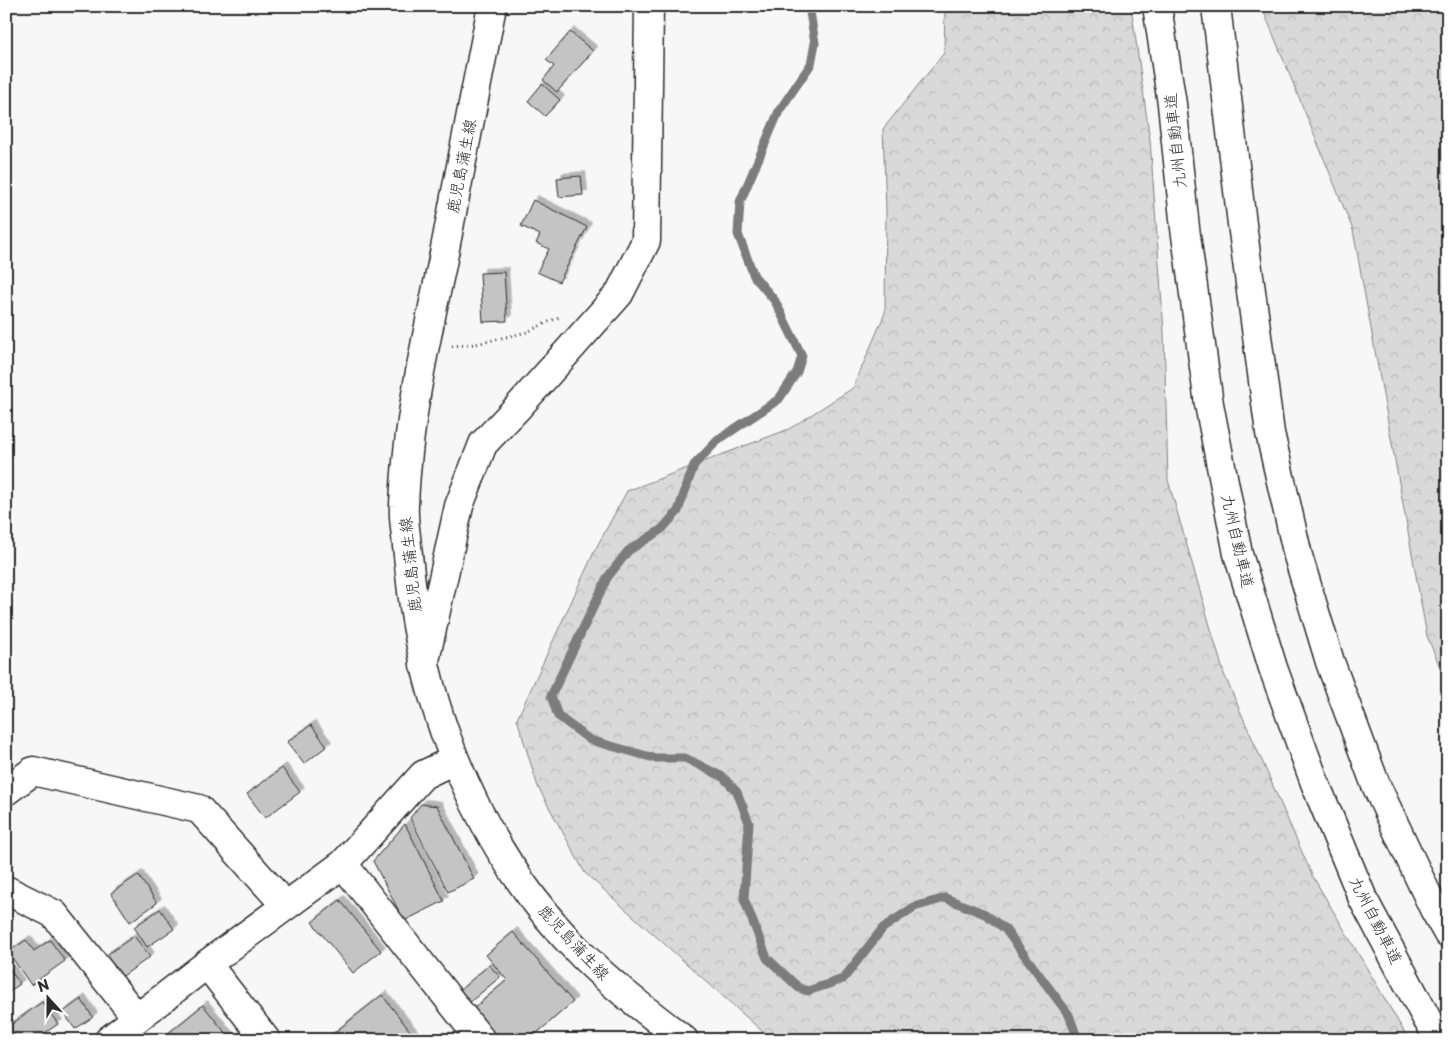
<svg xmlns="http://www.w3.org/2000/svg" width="1454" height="1046" viewBox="0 0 1454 1046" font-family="'Playpen Sans','Klee One',sans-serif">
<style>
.forest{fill:url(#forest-crowns);stroke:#828282}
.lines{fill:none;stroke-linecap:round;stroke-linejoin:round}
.stream{stroke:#7b7b7b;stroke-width:9}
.building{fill:#c4c4c4;stroke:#2b2b2b;filter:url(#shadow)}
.minor-casing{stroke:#2b2b2b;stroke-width:31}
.major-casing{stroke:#2b2b2b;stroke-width:31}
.highway-casing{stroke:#2b2b2b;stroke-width:31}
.path{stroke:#2b2b2b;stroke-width:3;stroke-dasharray:1 4;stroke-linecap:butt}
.minor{stroke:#fff;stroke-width:28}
.major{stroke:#fff;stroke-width:28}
.highway{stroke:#fff;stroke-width:28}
.labels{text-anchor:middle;stroke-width:5;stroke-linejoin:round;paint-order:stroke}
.street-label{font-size:16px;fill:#2b2b2b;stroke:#fff}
</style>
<defs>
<pattern id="forest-crowns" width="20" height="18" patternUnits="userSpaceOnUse" patternTransform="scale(1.25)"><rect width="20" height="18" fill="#d9d9d9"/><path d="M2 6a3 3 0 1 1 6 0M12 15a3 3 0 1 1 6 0" fill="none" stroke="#bababa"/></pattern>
<filter id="shadow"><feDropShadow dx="4.5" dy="-4.5" stdDeviation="0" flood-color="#0004"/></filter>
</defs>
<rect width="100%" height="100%" fill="#f7f7f7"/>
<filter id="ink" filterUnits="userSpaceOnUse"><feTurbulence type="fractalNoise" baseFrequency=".02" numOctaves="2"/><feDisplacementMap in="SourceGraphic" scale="10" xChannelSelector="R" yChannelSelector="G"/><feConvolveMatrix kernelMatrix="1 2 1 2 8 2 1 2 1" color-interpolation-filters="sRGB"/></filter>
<g filter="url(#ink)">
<path class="forest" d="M945,6H1131L1150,140L1164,332L1168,480L1224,674L1312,875L1409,1040H772L585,873L538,787L517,719L595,550L627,491L789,429L853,388L885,313L886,209L883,129L944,53Z
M1263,6H1448V686L1427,636L1353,230L1264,12Z"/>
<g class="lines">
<path class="stream" d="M809,6L815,43L811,64L779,111L740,202L738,234L754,276L775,301L802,356L797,372L779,399L718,440L694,465L678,511L662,529L628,551L607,578L551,696L558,716L590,740L654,758H685L723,777L737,792L749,823L744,899L767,958L799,988L808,991L843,979L883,928L914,907L945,898L985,914L1005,929L1069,1015L1078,1040"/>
</g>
<path class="building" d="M570,32L593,51L557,92L543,80L554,66L546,60Z
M542,84L560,100L545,116L528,101Z
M581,176L583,195L559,197L557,178Z
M533,200L587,227L559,282L537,272L549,249L536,243L540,235L521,226Z
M504,272L507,321L483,322L480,273Z
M311,725L327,746L304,764L287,742Z
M282,768L300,792L265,818L247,794Z
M421,804L437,806L474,879L448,892L410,818Z
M405,824L444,901L404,921L373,861Z
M138,875L157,903L130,922L111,893Z
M340,900L381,951L353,973L312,922Z
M160,909L174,929L147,947L134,927Z
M513,932L573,1002L529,1040H500L473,1009L507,980L486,955Z
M134,936L150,957L120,978L105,956Z
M26,940L34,951L50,940L65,961L31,985L8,952Z
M6,964L20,984L6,994Z
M489,965L500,977L470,1002L460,990Z
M382,995L417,1040H325Z
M81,999L93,1017L75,1029L63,1012Z
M42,1002L58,1024L35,1040H6L15,1034L9,1026Z
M203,1005L231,1040H160Z"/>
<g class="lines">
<defs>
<path id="minor" d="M424,665L459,506L483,444L519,406L619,294L646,241L649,6
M6,791L33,771L199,809L286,906
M343,864L481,1040
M6,890L54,914L137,1018
M207,964L266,1040
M109,1040L207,964L343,864L423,775L454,760"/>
<path id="major" d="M492,6C476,92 459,178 442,264C425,344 407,424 404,506C403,519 406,533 407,546C410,572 412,599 417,625C438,748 494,867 583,956C614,987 649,1013 684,1040"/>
<path id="highway" d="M1157,6L1172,104L1185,228L1209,404L1238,554L1273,668L1315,783L1363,899L1427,1019L1440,1040
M1216,6L1242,224L1270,433L1298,556L1330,662L1375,783L1434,909L1448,934"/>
</defs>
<use href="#minor" class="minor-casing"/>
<use href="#major" class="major-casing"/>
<use href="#highway" class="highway-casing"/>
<path class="path" d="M452,346L476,344L527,332L559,317"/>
<use href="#minor" class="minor"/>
<use href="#major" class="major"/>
<use href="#highway" class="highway"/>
</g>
</g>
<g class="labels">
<g class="street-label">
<text transform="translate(1175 141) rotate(-96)" y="6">九州自動車道</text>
<text transform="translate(461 166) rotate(-79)" y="6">鹿児島蒲生線</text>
<text transform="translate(1238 541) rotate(77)" y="6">九州自動車道</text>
<text transform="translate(410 565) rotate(-96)" y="6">鹿児島蒲生線</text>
<text transform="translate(1376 920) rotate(63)" y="6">九州自動車道</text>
<text transform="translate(574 942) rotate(47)" y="6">鹿児島蒲生線</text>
</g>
</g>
<rect width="1454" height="1046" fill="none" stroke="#fff" stroke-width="25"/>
<rect x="12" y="12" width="1429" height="1021" fill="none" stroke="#2b2b2b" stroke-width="2" filter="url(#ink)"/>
<g transform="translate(48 998) rotate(339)" stroke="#ffffff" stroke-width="4" paint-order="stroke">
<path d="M0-4L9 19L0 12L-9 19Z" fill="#2b2b2b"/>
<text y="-8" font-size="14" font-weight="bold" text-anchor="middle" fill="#2b2b2b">N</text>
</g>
</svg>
